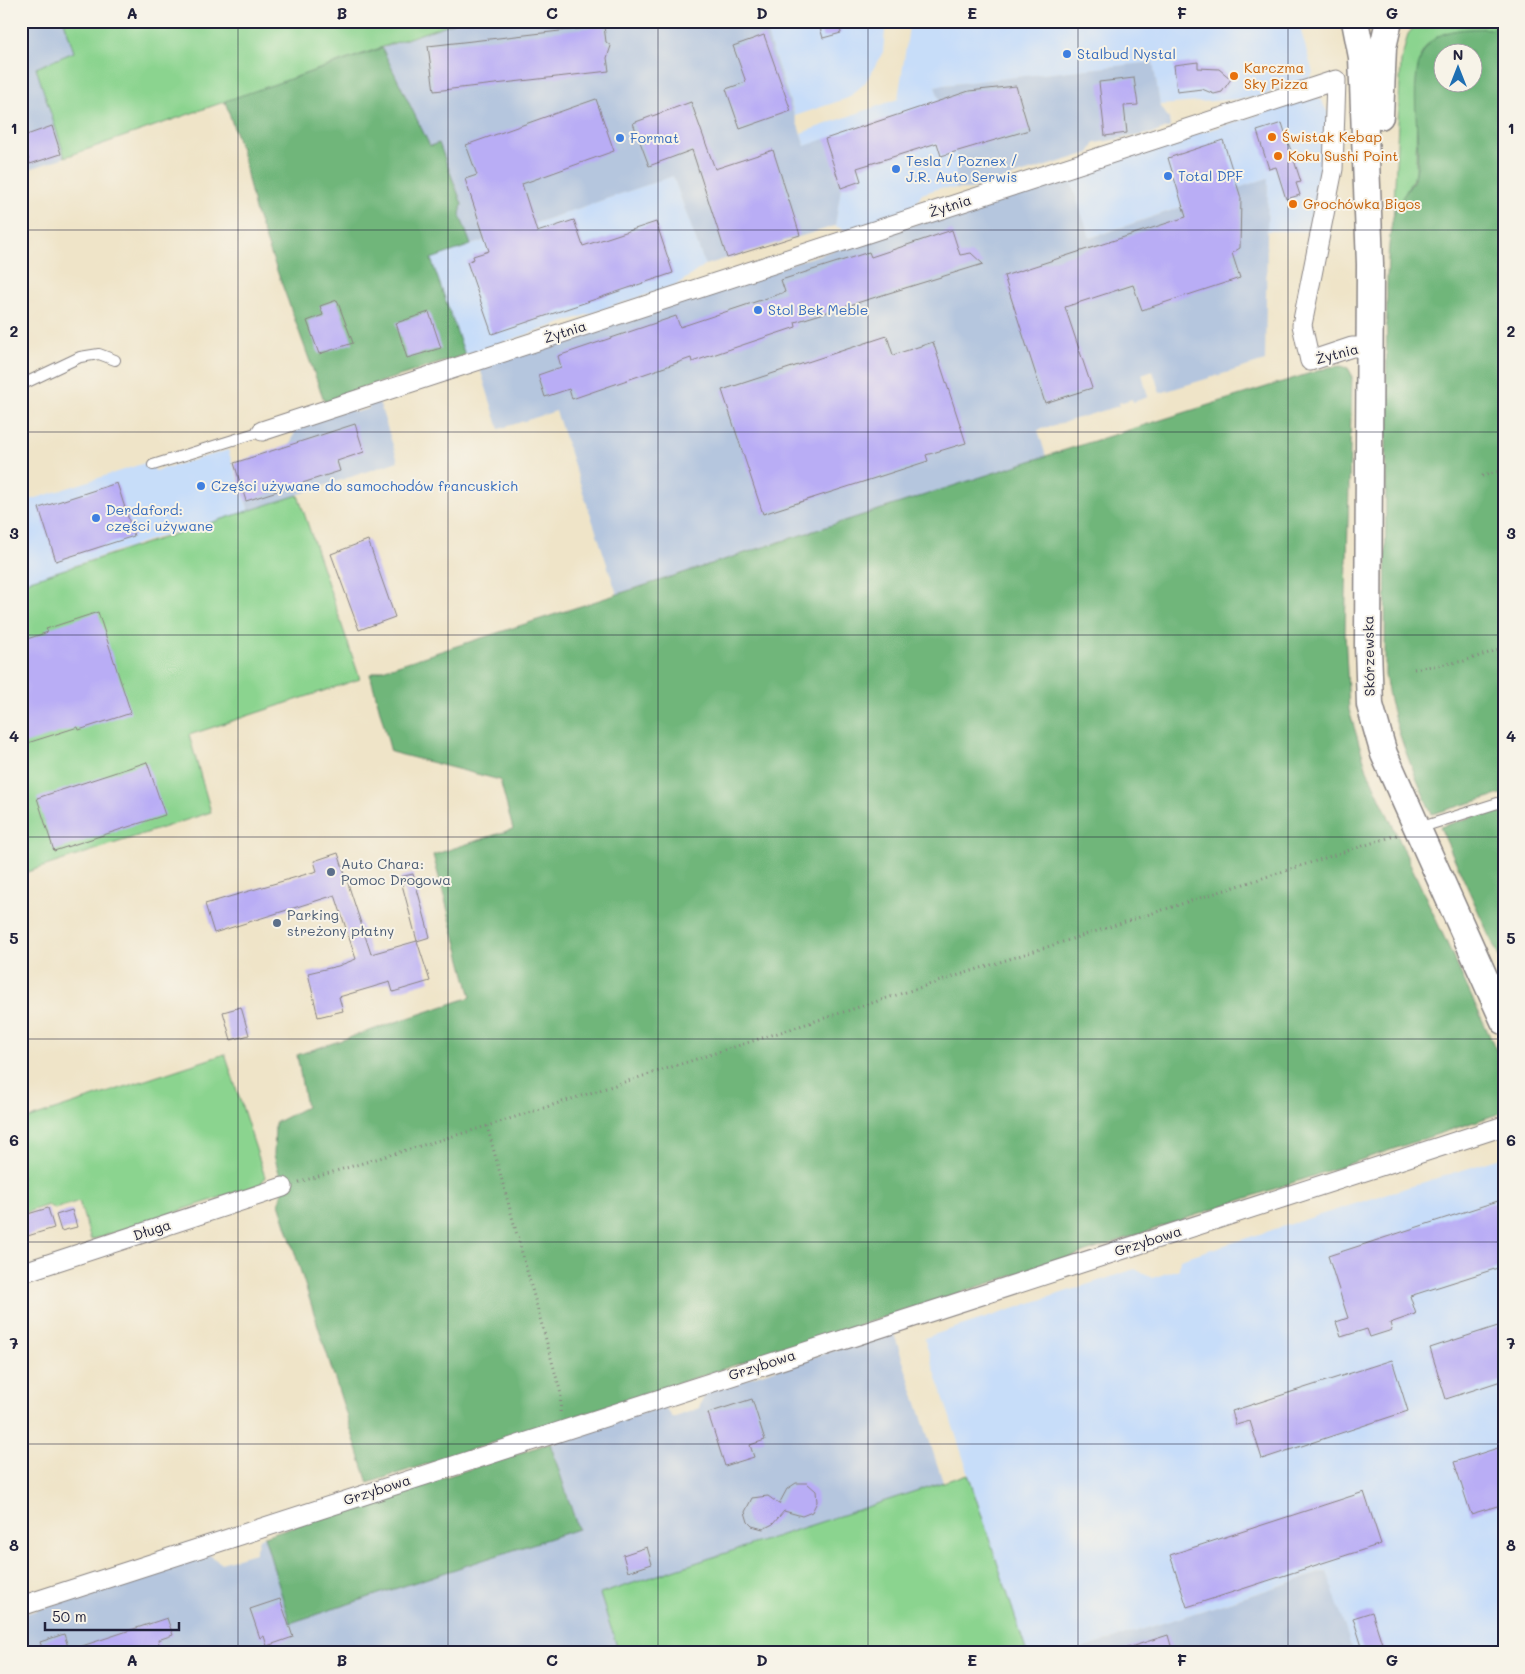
<svg xmlns="http://www.w3.org/2000/svg" width="1525" height="1674" viewBox="0 0 1525 1674" font-family="Mali,sans-serif">
<style>
.built{fill:#c7ddf9}
.industrial{fill:#b5c6de}
.green{fill:#8bd48f;stroke:#567b65}
.forest{fill:#70b67a;stroke:#496c5a;fill-rule:evenodd}
.building{fill:#b9adf5}
.lines{fill:none;stroke-linecap:round;stroke-linejoin:round}
.lane-casing{stroke:#888382;stroke-width:12}
.street-casing{stroke:#888382;stroke-width:21}
.secondary-casing{stroke:#888382;stroke-width:29}
.path{stroke:#888382;stroke-width:3;stroke-dasharray:1 4;stroke-linecap:butt}
.lane{stroke:#fff;stroke-width:10}
.street{stroke:#fff;stroke-width:19}
.secondary{stroke:#fff;stroke-width:26}
.grid{fill:none;stroke:#22223b;stroke-width:1;stroke-opacity:0.55}
.shop-dot{fill:#3f7fe0;stroke:#f7f3e8;stroke-width:2}
.food-dot{fill:#e8710a;stroke:#f7f3e8;stroke-width:2}
.service-dot{fill:#5c6f8a;stroke:#f7f3e8;stroke-width:2}
.labels{text-anchor:middle;stroke-width:4;stroke-linejoin:round;paint-order:stroke}
.shop-label{font-size:14px;fill:#366cbe;stroke:#f7f3e8;text-anchor:start}
.food-label{font-size:14px;fill:#c56008;stroke:#f7f3e8;text-anchor:start}
.street-label{font-size:14px;fill:#22223b;stroke:#f7f3e8}
.service-label{font-size:14px;fill:#4e5e75;stroke:#f7f3e8;text-anchor:start}
.neatline{fill:none;stroke:#22223b;stroke-width:2}
.grid-label{font-size:16px;text-anchor:middle;font-weight:bold;fill:#22223b}
</style>
<rect width="100%" height="100%" fill="#f7f3e8"/>
<filter id="ink" filterUnits="userSpaceOnUse"><feTurbulence type="fractalNoise" baseFrequency=".02" numOctaves="2"/><feDisplacementMap in="SourceGraphic" scale="10" xChannelSelector="R" yChannelSelector="G"/><feConvolveMatrix kernelMatrix="1 2 1 2 8 2 1 2 1" color-interpolation-filters="sRGB"/></filter>
<filter id="wash" filterUnits="userSpaceOnUse"><feTurbulence type="fractalNoise" baseFrequency=".0096" numOctaves="4" result="noise"/><feDisplacementMap in="SourceGraphic" scale="20" xChannelSelector="R" yChannelSelector="G"/><feGaussianBlur stdDeviation="1.12" result="paint"/><feColorMatrix in="noise" values="0 0 0 0 0 0 0 0 0 0 0 0 0 0 0 0 0 1.4 0 .05"/><feComposite in="paint" operator="in"/></filter>
<g filter="url(#wash)">
<rect width="100%" height="100%" fill="#efe4c8"/>
<path class="built" d="M776,21H886L883,52L865,83L848,98L795,116L764,26Z
M910,21H1298L1313,73L1310,78L1274,90L1263,97L1160,105L1153,62L935,86L956,151V189L940,188L922,194L913,209L847,231L835,226L841,188L825,140L805,146L801,133L898,99Z
M1314,97L1321,100L1328,113L1327,159L1313,231H1267L1268,178L1089,238L1068,174Z
M673,176L705,265L677,285L465,355L431,259Z
M228,450L249,511L176,535L174,532L21,583V503L151,461L155,471Z
M1504,1157V1653H1353L1326,1571L1069,1653H1027L924,1338L1135,1269L1152,1278L1179,1269L1180,1259Z"/>
<path class="industrial" d="M21,21H64L107,143L21,172Z
M458,21H776L764,26L805,146L825,139L841,188L835,226L705,265L673,176L471,245L460,215L462,203L439,143L430,146L382,48Z
M1153,62L1160,105L1169,119L1170,127L1154,133L1095,143L1089,153L971,189H956V151L935,86Z
M1068,174L1090,238L1268,178L1265,361L1160,393L1153,371L1142,374L1148,397L1133,402L1132,399L1119,403V406L1038,430L1046,456L617,594L556,411L499,429L479,365Z
M378,399L398,461L249,511L234,463L290,445L297,426L349,409L356,412L368,409L371,401Z
M893,1331L943,1482L600,1594L619,1653H21V1615L208,1554L221,1563L255,1553L259,1539L264,1536L290,1623L578,1529L550,1443L664,1406L673,1418L699,1408L706,1392Z
M1327,1571L1353,1653H1069Z"/>
<path class="green" d="M64,21H458L65,157L36,68L74,52Z
M1419,21H1504V28L1485,30L1428,44L1421,55L1417,79L1416,173L1395,212L1393,225L1401,61L1408,34Z
M298,495L360,679L189,735L211,812L21,874V583Z
M225,1054L265,1177L261,1184L91,1240L79,1201L55,1209L48,1205L21,1214V1121Z
M968,1474L1027,1653H764L762,1649L751,1653H619L600,1594Z"/>
<path class="forest" d="M1504,28V793L1432,814C1411,768 1393,725 1385,675L1387,278C1388,257 1389,233 1394,213C1398,199 1413,187 1416,173C1423,136 1404,75 1428,45C1444,24 1481,30 1504,28ZM1442,52H1472V82H1442Z
M382,48L430,146L439,143L462,204L460,215L471,245L431,259L465,355L337,396L334,401L325,403L255,210L243,156L225,101Z
M1341,366L1348,368L1352,375L1345,632L1349,710L1367,770L1504,1067V1112L1065,1259L368,1483L279,1203L283,1187L274,1155L275,1123L306,1107L297,1055L471,997L433,855L513,829L500,780L391,752L370,674L1046,456L1330,367Z
M1504,807V968L1440,827Z
M550,1443L578,1529L290,1623L264,1536Z"/>
<g id="blocks">
<path class="building" d="M818,21H838L841,33L823,38Z
M604,26L606,42L611,46L607,58L609,71L434,91L428,46Z
M764,35L791,111L740,129L726,89L746,82L733,46Z
M1198,62V68L1219,69L1231,79L1222,92L1214,94L1202,89L1177,92L1174,65Z
M1134,78L1138,105L1124,106L1127,133L1105,136L1099,82Z
M1016,86L1029,130L941,156L937,143L857,168L861,181L841,188L825,139L969,91Z
M596,99L614,151L522,184L537,232L574,220L583,246L656,222L673,273L492,334L467,262L474,259L473,256L489,251L465,179L477,175L466,145Z
M691,102L715,169L773,150L800,235L727,258L692,150L649,166L633,123Z
M1282,123L1301,182L1296,183L1300,195L1286,199L1276,167L1269,169L1257,131Z
M52,126L61,154L30,164L21,137Z
M1223,140L1241,198L1240,248L1232,253L1240,278L1142,310L1133,285L1065,307L1092,388L1045,403L1004,276L1186,217L1168,158Z
M952,230L960,255L971,253L983,264L795,322L796,327L692,362L691,358L572,399L569,389L545,397L538,375L561,367L558,356L676,316L680,327L785,292L781,280L869,252L871,257Z
M337,300L353,343L319,354L307,321L323,315L320,306Z
M429,312L441,348L407,358L396,323Z
M887,336L893,355L933,342L966,443L926,455L928,461L763,514L722,390Z
M355,424L364,452L337,461L340,471L246,501L234,463Z
M117,483L134,536L56,561L39,508Z
M368,540L395,617L359,630L331,554Z
M98,612L131,713L79,730L78,727L21,745V641L48,632L46,629Z
M147,762L165,815L54,851L37,798Z
M338,853L371,954L417,941L430,981L393,992L390,982L339,997L343,1011L318,1017L308,973L338,966L356,959L335,895L214,933L205,904L317,871L314,861Z
M413,874L430,937L417,941L400,877Z
M241,1007L249,1035L231,1040L223,1012Z
M1504,1199V1266L1410,1296L1416,1314L1390,1323L1392,1330L1370,1337L1367,1329L1341,1337L1336,1322L1348,1318L1328,1256Z
M48,1208L54,1228L21,1238V1216Z
M72,1210L77,1227L61,1231L56,1215Z
M1504,1324V1380L1446,1399L1430,1348Z
M1392,1360L1408,1411L1262,1459L1250,1421L1236,1425L1232,1411Z
M752,1399L765,1440L750,1445L754,1457L725,1466L708,1413Z
M1504,1446V1504L1471,1514L1454,1462Z
M796,1483H807L816,1491L817,1502L812,1512L802,1516L784,1511L773,1524L763,1529L752,1526L748,1522L745,1512L752,1498L768,1496L779,1504L787,1489Z
M1364,1492L1381,1544L1187,1607L1170,1555Z
M647,1547L652,1564L628,1572L623,1555Z
M280,1599L293,1637L267,1646L264,1636L260,1638L250,1609Z
M1372,1612L1385,1653H1364L1353,1618Z
M167,1618L173,1635L158,1640L162,1653H71L70,1650Z
M64,1634L70,1653H44L40,1642Z
M1168,1635L1173,1653H1122L1121,1650Z"/>
</g>
</g>
<g filter="url(#ink)">
<use href="#blocks" fill-opacity="0" stroke="#888382" stroke-width="1"/>
<g class="lines">
<defs>
<path id="lane" d="M21,385L80,357L99,354L115,360
M153,465L262,431
M1419,828L1504,801"/>
<path id="street" d="M262,431L1336,80L1333,169L1302,325L1310,361L1352,347H1369
M21,1273L283,1187
M21,1606L1504,1126"/>
<path id="secondary" d="M1355,21L1362,57L1370,264L1368,647L1370,705L1384,754L1504,1021
M1380,116L1383,47L1389,21"/>
</defs>
<use href="#lane" class="lane-casing"/>
<use href="#street" class="street-casing"/>
<use href="#secondary" class="secondary-casing"/>
<path class="path" d="M1482,476L1504,470
M1414,669L1464,661L1504,648
M487,1126L561,1394L560,1415
M299,1182L487,1126L1397,835"/>
<use href="#lane" class="lane"/>
<use href="#street" class="street"/>
<use href="#secondary" class="secondary"/>
</g>
</g>
<path class="grid" d="M238,21V1653M448,21V1653M658,21V1653M868,21V1653M1078,21V1653M1288,21V1653M21,230H1504M21,432H1504M21,635H1504M21,837H1504M21,1039H1504M21,1242H1504M21,1444H1504"/>
<g class="shop-dot">
<circle cx="1067" cy="54" r="5"/>
<circle cx="620" cy="138" r="5"/>
<circle cx="896" cy="169" r="5"/>
<circle cx="1168" cy="176" r="5"/>
<circle cx="758" cy="310" r="5"/>
<circle cx="201" cy="486" r="5"/>
<circle cx="96" cy="518" r="5"/>
</g>
<g class="food-dot">
<circle cx="1234" cy="76" r="5"/>
<circle cx="1272" cy="137" r="5"/>
<circle cx="1278" cy="156" r="5"/>
<circle cx="1293" cy="204" r="5"/>
</g>
<g class="service-dot">
<circle cx="331" cy="872" r="5"/>
<circle cx="277" cy="923" r="5"/>
</g>
<g class="labels">
<g class="shop-label">
<text x="1077" y="59">Stalbud Nystal</text>
<text x="630" y="143">Format</text>
<text x="906" y="166">Tesla / Poznex /<tspan x="906" dy="16">J.R. Auto Serwis</tspan></text>
<text x="1178" y="181">Total DPF</text>
<text x="768" y="315">Stol Bek Meble</text>
<text x="211" y="491">Części używane do samochodów francuskich</text>
<text x="106" y="515">Derdaford:<tspan x="106" dy="16">części używane</tspan></text>
</g>
<g class="food-label">
<text x="1244" y="73">Karczma<tspan x="1244" dy="16">Sky Pizza</tspan></text>
<text x="1282" y="142">Świstak Kebap</text>
<text x="1288" y="161">Koku Sushi Point</text>
<text x="1303" y="209">Grochówka Bigos</text>
</g>
<g class="street-label">
<text transform="translate(950 206) rotate(-18)" y="5">Żytnia</text>
<text transform="translate(565 332) rotate(-18)" y="5">Żytnia</text>
<text transform="translate(1337 354) rotate(-15)" y="5">Żytnia</text>
<text transform="translate(1369 656) rotate(-91)" y="5">Skórzewska</text>
<text transform="translate(152 1230) rotate(-18)" y="5">Długa</text>
<text transform="translate(1148 1241) rotate(-18)" y="5">Grzybowa</text>
<text transform="translate(762 1365) rotate(-18)" y="5">Grzybowa</text>
<text transform="translate(377 1490) rotate(-18)" y="5">Grzybowa</text>
</g>
<g class="service-label">
<text x="341" y="869">Auto Chara:<tspan x="341" dy="16">Pomoc Drogowa</tspan></text>
<text x="287" y="920">Parking<tspan x="287" dy="16">streżony płatny</tspan></text>
</g>
</g>
<rect width="1525" height="1674" fill="none" stroke="#f7f3e8" stroke-width="55"/>
<g transform="translate(1458 68)"><circle r="24" fill="#f7f3e8" stroke="#a29fa3"/>
<path d="M0-4L9 19L0 12L-9 19Z" fill="#1f6fb2"/>
<text y="-8" font-size="14" font-weight="bold" text-anchor="middle" fill="#22223b">N</text>
</g>
<path d="M45 1622v8h134v-8" fill="none" stroke="#22223b" stroke-width="2.5"/>
<text x="52" y="1622" font-size="15" fill="#22223b" stroke="#f7f3e8" stroke-width="4" paint-order="stroke">50 m</text>
<rect x="28" y="28" width="1470" height="1618" class="neatline"/>
<g class="grid-label">
<text x="132" y="19">A</text>
<text x="342" y="19">B</text>
<text x="552" y="19">C</text>
<text x="762" y="19">D</text>
<text x="972" y="19">E</text>
<text x="1182" y="19">F</text>
<text x="1392" y="19">G</text>
<text x="14" y="134">1</text>
<text x="1511" y="134">1</text>
<text x="14" y="337">2</text>
<text x="1511" y="337">2</text>
<text x="14" y="539">3</text>
<text x="1511" y="539">3</text>
<text x="14" y="742">4</text>
<text x="1511" y="742">4</text>
<text x="14" y="944">5</text>
<text x="1511" y="944">5</text>
<text x="14" y="1146">6</text>
<text x="1511" y="1146">6</text>
<text x="14" y="1349">7</text>
<text x="1511" y="1349">7</text>
<text x="14" y="1551">8</text>
<text x="1511" y="1551">8</text>
<text x="132" y="1666">A</text>
<text x="342" y="1666">B</text>
<text x="552" y="1666">C</text>
<text x="762" y="1666">D</text>
<text x="972" y="1666">E</text>
<text x="1182" y="1666">F</text>
<text x="1392" y="1666">G</text>
</g>
</svg>
